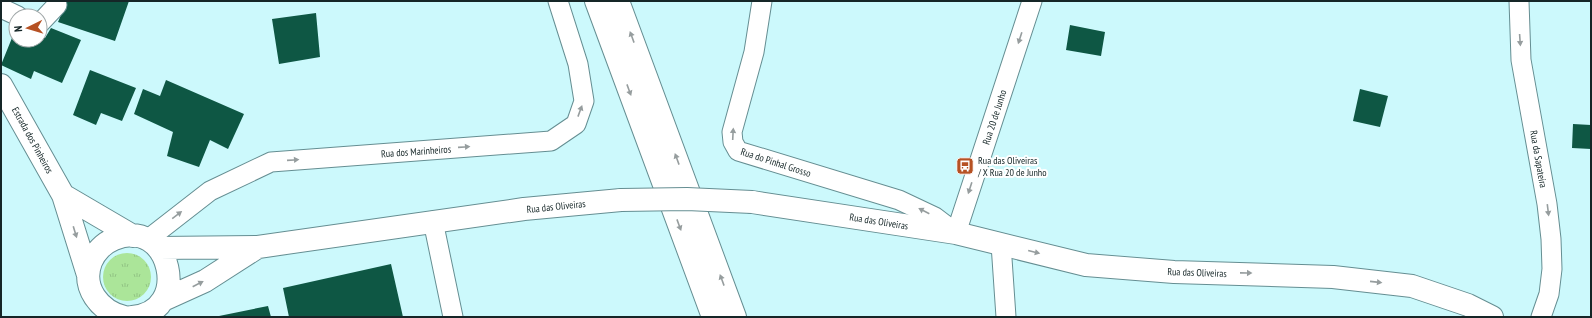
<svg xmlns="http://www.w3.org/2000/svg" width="1592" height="318" viewBox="0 0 1592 318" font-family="'PT Sans Narrow',sans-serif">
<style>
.grass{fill:url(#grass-tufts)}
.building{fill:#0e5744}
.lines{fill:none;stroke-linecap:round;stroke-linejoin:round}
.street-casing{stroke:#658e92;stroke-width:21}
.secondary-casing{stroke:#658e92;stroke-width:24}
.highway-casing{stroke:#658e92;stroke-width:24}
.street{stroke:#fff;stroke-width:19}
.secondary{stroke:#fff;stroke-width:22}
.highway{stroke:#fff;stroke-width:22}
.secondary-bridge-casing{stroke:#658e92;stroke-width:24;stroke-linecap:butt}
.secondary-bridge{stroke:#fff;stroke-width:22}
.oneway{fill:#969d9e}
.labels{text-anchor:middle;stroke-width:4;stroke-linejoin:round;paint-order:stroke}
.street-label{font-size:10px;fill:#152627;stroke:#fff}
.poi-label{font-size:10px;fill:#152627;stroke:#fff;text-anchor:start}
</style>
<defs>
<pattern id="grass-tufts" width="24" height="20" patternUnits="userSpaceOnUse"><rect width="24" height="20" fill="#abe599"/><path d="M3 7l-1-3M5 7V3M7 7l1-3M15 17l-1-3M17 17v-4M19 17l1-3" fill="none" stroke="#92c484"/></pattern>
</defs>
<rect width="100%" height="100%" fill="#ccf9fc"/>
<path class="grass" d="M103 277a24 24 0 1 1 48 0a24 24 0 1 1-48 0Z"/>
<path class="building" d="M67,1H129L115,41L58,22Z
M316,13L320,57L279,64L272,19Z
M1070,25L1105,32L1101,56L1066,50Z
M16,28V40H40V36L45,38L51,28L81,40L62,83L34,71L31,79L1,65Z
M90,70L136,88L122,121L101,113L96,125L73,115Z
M166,80L244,114L228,149L210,140L199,167L167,156L173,132L134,114L143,89L160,96Z
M1360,89L1388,96L1380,127L1353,121Z
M1573,124L1591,125V149L1572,148Z
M391,264L403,317H289L283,288Z
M268,306L271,317H219V316Z"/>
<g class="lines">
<defs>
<path id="street" d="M762,1L754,52L732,132L733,142L738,151L899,200L935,217L956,233L1032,1
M1519,1L1521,60L1547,204L1551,239L1552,269L1549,294L1541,317
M1,8L18,16
M40,23L57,5
M433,221L453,317
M147,240L210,191L271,162L551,141L576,124L584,101L578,64L558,1
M1001,244L1006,317"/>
<path id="secondary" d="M1,85L63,195L88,275
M63,195L133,236
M752,202L956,233L1086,265L1174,272L1333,277L1412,286L1468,305L1492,317
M159,248L258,247L524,209L621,200
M163,300L205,281L258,247
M124,317C100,311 81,288 91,262C95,252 104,243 114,239C171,215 193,313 132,317"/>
<path id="highway" d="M596,1L713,317
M618,1L735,317"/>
</defs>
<use href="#street" class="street-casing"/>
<use href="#secondary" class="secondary-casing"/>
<use href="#highway" class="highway-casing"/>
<use href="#street" class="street"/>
<use href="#secondary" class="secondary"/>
<use href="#highway" class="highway"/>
<defs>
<path id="secondary-bridge" d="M621,200L687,199L752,202"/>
</defs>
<use href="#secondary-bridge" class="secondary-bridge-casing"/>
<use href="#secondary-bridge" class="secondary-bridge"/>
</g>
<defs><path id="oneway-solid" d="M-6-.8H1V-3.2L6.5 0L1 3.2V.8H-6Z"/></defs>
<g class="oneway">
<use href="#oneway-solid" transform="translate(632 37) rotate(-110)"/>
<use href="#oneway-solid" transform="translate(1020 38) rotate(108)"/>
<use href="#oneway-solid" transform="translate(1520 40) rotate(86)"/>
<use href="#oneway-solid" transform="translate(629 90) rotate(70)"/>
<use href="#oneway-solid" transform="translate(580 111) rotate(-70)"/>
<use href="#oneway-solid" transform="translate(733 134) rotate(-87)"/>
<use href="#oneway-solid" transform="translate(464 147) rotate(-4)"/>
<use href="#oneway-solid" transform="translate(677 159) rotate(-110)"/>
<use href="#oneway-solid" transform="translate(293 160) rotate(-4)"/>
<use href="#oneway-solid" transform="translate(970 188) rotate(108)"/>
<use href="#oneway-solid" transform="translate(1548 210) rotate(83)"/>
<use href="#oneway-solid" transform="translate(924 211) rotate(-153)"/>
<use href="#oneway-solid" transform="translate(177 215) rotate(-37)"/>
<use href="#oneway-solid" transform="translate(679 225) rotate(70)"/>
<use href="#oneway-solid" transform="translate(75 232) rotate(73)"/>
<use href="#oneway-solid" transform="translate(1034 252) rotate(14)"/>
<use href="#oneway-solid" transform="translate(1246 273) rotate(1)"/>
<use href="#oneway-solid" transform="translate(722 280) rotate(-110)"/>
<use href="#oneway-solid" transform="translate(1376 282) rotate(6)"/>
<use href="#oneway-solid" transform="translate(198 284) rotate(-27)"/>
</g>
<defs>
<symbol id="bus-square" viewBox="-11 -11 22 22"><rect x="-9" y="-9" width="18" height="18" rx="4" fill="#b65123" stroke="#fff"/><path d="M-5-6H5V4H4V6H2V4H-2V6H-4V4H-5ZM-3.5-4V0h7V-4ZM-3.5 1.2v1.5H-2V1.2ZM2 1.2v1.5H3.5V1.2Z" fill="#fff"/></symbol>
</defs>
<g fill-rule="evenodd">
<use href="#bus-square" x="955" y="156" width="20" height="20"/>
</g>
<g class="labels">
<g class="street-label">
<text transform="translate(994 117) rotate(-72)" y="4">Rua 20 de Junho</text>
<text transform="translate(33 140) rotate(61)" y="4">Estrada dos Pinheiros</text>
<text transform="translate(416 151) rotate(-4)" y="4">Rua dos Marinheiros</text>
<text transform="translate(1539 159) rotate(80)" y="4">Rua da Sapateira</text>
<text transform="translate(776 162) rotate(18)" y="4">Rua do Pinhal Grosso</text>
<text transform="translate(556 206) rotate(-6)" y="4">Rua das Oliveiras</text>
<text transform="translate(879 221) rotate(9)" y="4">Rua das Oliveiras</text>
<text transform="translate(1197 272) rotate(2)" y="4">Rua das Oliveiras</text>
</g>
<g class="poi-label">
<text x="978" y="164">Rua das Oliveiras<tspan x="978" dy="12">/ X Rua 20 de Junho</tspan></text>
</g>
</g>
<rect width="1592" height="318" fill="none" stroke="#152627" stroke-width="4"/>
<g transform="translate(28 28) rotate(265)"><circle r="19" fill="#ffffff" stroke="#a1a8a9"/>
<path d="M0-3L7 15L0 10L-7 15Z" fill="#b65123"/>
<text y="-6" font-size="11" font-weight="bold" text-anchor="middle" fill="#152627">N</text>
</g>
</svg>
